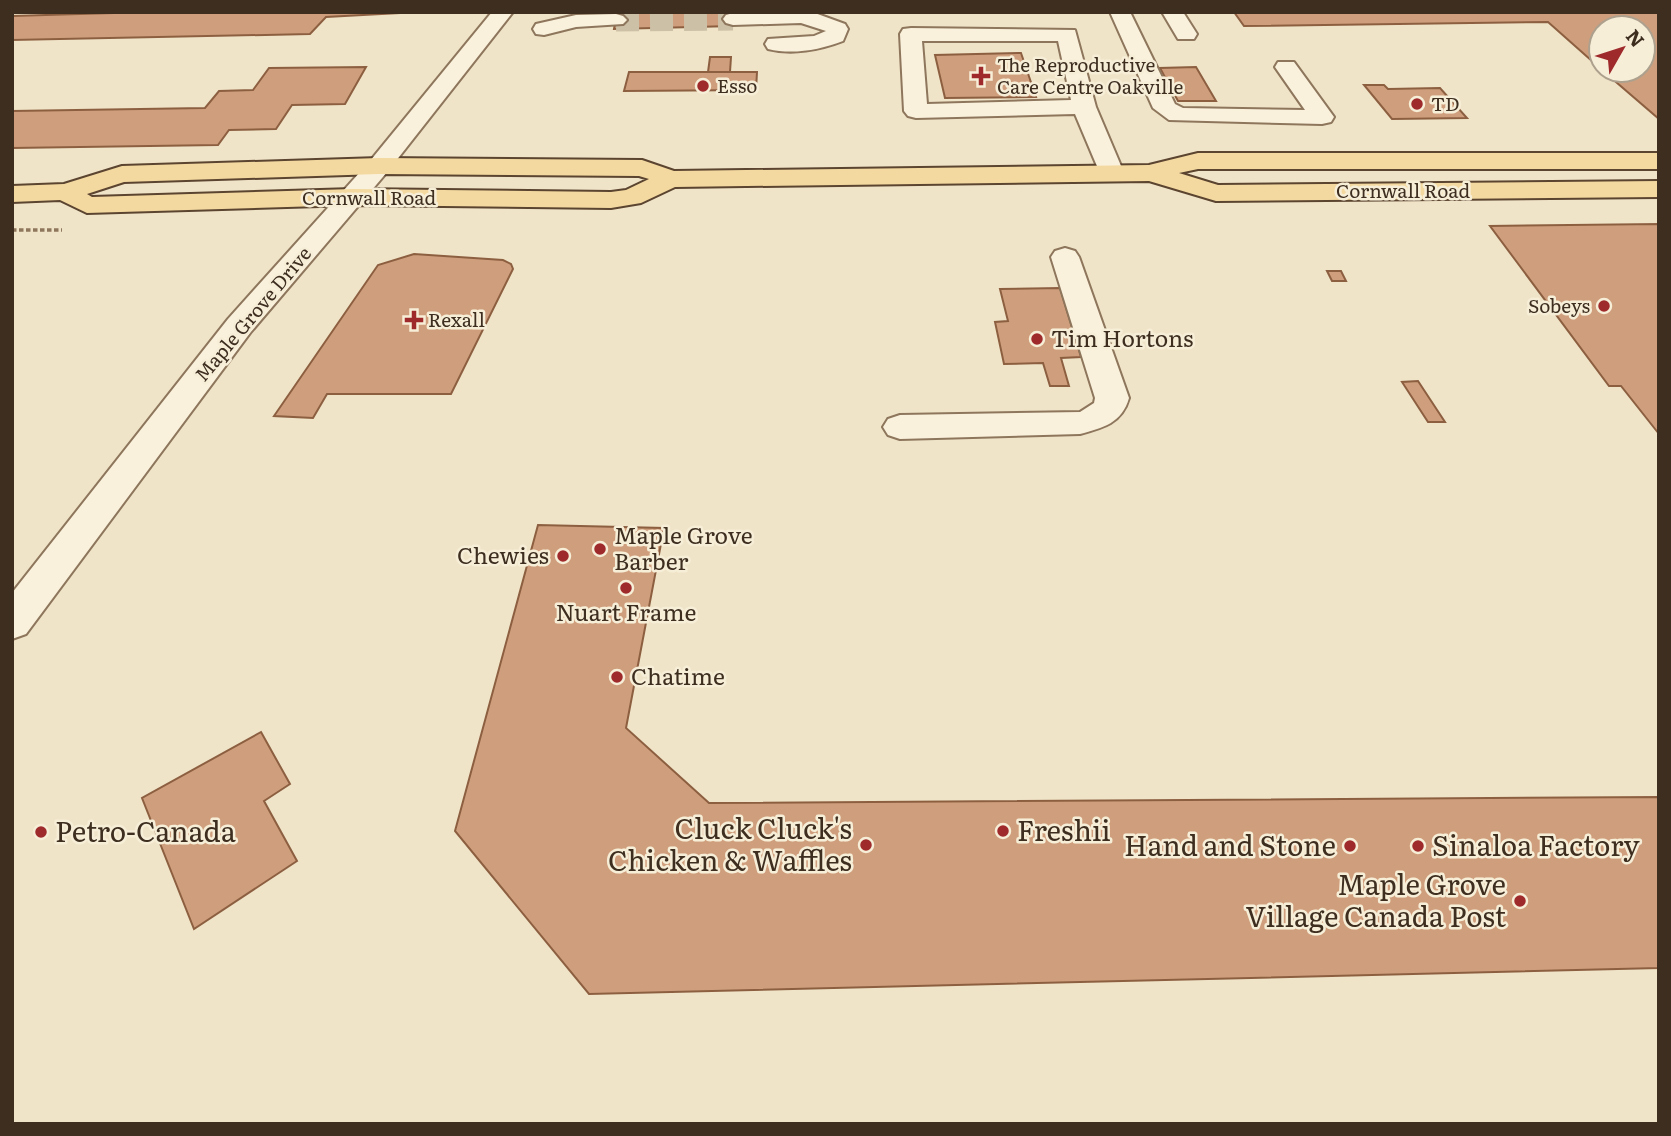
<svg xmlns="http://www.w3.org/2000/svg" width="1671" height="1136" viewBox="0 0 1671 1136" font-family="Literata,serif">
<style>
.building{fill:#cf9f7d;stroke:#8d5f41;stroke-width:2}
.lines{fill:none;stroke-linecap:round;stroke-linejoin:round}
.minor-tunnel{stroke:#ccc0a6;stroke-width:23;stroke-dasharray:23 11;stroke-linecap:butt}
.minor-casing{stroke:#8d765c;stroke-width:4}
.major-casing{stroke:#5b4430;stroke-width:4}
.path{stroke:#8d765c;stroke-width:3.5;stroke-dasharray:4.5 2.5;stroke-linecap:butt}
.minor{fill:#faf1dc;fill-rule:evenodd}
.major{fill:#f3d9a0;fill-rule:evenodd}
.poi-dot{fill:#9e2a2b;stroke:#f7eed8;stroke-width:2.5}
.labels{text-anchor:middle;stroke-width:5;stroke-linejoin:round;paint-order:stroke}
.far-poi-label{font-size:19px;fill:#3d2e20;stroke:#f7eed8;text-anchor:start}
.far-street-label{font-size:19px;fill:#3d2e20;stroke:#f7eed8}
.poi-label{font-size:23px;fill:#3d2e20;stroke:#f7eed8;text-anchor:start}
.near-poi-label{font-size:28px;fill:#3d2e20;stroke:#f7eed8;text-anchor:end}
</style>
<rect width="100%" height="100%" fill="#f0e4c8"/>
<path class="building" d="M148,12H419L326,17L310,34L12,40V16Z
M733,12V26L614,29L617,13Z
M1234,12H1659V119L1602,70H1643V28H1601V69L1548,22L1244,26Z
M1021,53L1036,97L945,98L935,55Z
M710,57H731L730,72H708Z
M366,67L345,104L292,105L276,129L229,130L218,145L12,148V111L205,108L219,91L253,90L269,68Z
M1196,67L1216,101H1178L1160,68Z
M629,72H757L756,90L624,91Z
M1364,85H1384L1388,89L1440,88L1467,118L1392,119Z
M1659,224V434L1621,386H1609L1490,226Z
M414,254L503,260L511,264L513,269L451,394H327L313,418L274,416L378,265Z
M1327,271H1341L1346,281H1332Z
M1060,288L1081,357L1061,358L1069,386H1050L1043,363L1004,364L995,322L1008,321L1000,289Z
M1418,381L1445,422H1428L1402,382Z
M538,525L664,528L626,728L709,803L1659,797V968L589,994L455,831Z
M261,732L290,784L264,801L297,861L194,929L142,798Z"/>
<g class="lines">
<path class="minor-tunnel" d="M616,20L733,19"/>
<defs>
<path id="minor" d="M492,12H513L388,171L250,333L26,634L12,639V593L228,319L370,161Z
M812,12L845,24L848,29L843,41C820,50 792,55 768,49L765,44L768,39L814,36L826,31L801,23L733,25L726,23L723,19L726,15L733,13Z
M1110,12H1130L1175,104L1183,108L1305,110L1275,67L1278,62H1294L1334,117L1331,122L1322,124L1169,120L1153,108Z
M1162,12H1183L1197,34L1194,39H1178Z
M616,14L623,16L627,20L623,24L576,27L544,35L536,34L533,29L536,24L576,15Z
M911,28L1075,30L1096,107L1124,173L1120,178L1111,181L1102,178L1075,114L916,118L908,116L904,111L900,34L903,29ZM922,41H1058L1071,100L927,104Z
M1065,248L1075,251L1079,257L1129,398C1122,423 1103,428 1080,434L900,439L888,435L883,427L888,419L900,415L1080,412L1094,403L1095,398L1051,257L1055,251Z"/>
<path id="major" d="M1198,153H1659V169H1198L1179,173L1218,185L1659,181V197L1216,201L1149,181L675,187L641,203L611,208L353,205L87,213L60,200L12,202V186L64,184L122,166L379,158L642,160L674,171L1149,165ZM379,174L639,176L649,179L626,190L611,192L353,189L92,197L87,194L124,182Z"/>
</defs>
<use href="#minor" class="minor-casing"/>
<use href="#major" class="major-casing"/>
<path class="path" d="M12,230H62"/>
<use href="#minor" class="minor"/>
<use href="#major" class="major"/>
</g>
<g class="poi-dot">
<path d="M977.5 65.5h7v7h7v7h-7v7h-7v-7h-7v-7h7z"/>
<circle cx="703" cy="86" r="7"/>
<circle cx="1417" cy="104" r="7"/>
<circle cx="1604" cy="306" r="7"/>
<path d="M410.5 309.5h7v7h7v7h-7v7h-7v-7h-7v-7h7z"/>
<circle cx="1037" cy="339" r="7"/>
<circle cx="600" cy="549" r="7"/>
<circle cx="563" cy="556" r="7"/>
<circle cx="626" cy="588" r="7"/>
<circle cx="617" cy="677" r="7"/>
<circle cx="1003" cy="831" r="7"/>
<circle cx="41" cy="832" r="7"/>
<circle cx="866" cy="845" r="7"/>
<circle cx="1350" cy="846" r="7"/>
<circle cx="1418" cy="846" r="7"/>
<circle cx="1520" cy="901" r="7"/>
</g>
<g class="labels">
<g class="far-poi-label">
<text x="997" y="72">The Reproductive<tspan x="997" dy="22">Care Centre Oakville</tspan></text>
<text x="717" y="93">Esso</text>
<text x="1431" y="111">TD</text>
<text x="1590" y="313" text-anchor="end">Sobeys</text>
<text x="428" y="327">Rexall</text>
</g>
<g class="far-street-label">
<text x="1403" y="198">Cornwall Road</text>
<text x="369" y="205">Cornwall Road</text>
<text transform="translate(253 314) rotate(-50)" y="7">Maple Grove Drive</text>
</g>
<g class="poi-label">
<text x="1051" y="347">Tim Hortons</text>
<text x="614" y="544">Maple Grove<tspan x="614" dy="26">Barber</tspan></text>
<text x="549" y="564" text-anchor="end">Chewies</text>
<text x="626" y="621" text-anchor="middle">Nuart Frame</text>
<text x="631" y="685">Chatime</text>
</g>
<g class="near-poi-label">
<text x="852" y="839">Cluck Cluck's<tspan x="852" dy="32">Chicken &amp; Waffles</tspan></text>
<text x="1017" y="841" text-anchor="start">Freshii</text>
<text x="55" y="842" text-anchor="start">Petro-Canada</text>
<text x="1336" y="856">Hand and Stone</text>
<text x="1432" y="856" text-anchor="start">Sinaloa Factory</text>
<text x="1506" y="895">Maple Grove<tspan x="1506" dy="32">Village Canada Post</tspan></text>
</g>
</g>
<rect width="1671" height="1136" fill="none" stroke="#3d2e20" stroke-width="28"/>
<g transform="translate(1622 49) rotate(51)"><circle r="33" fill="#f7eed8" stroke="#ada18e" stroke-width="2"/>
<path d="M0-5L12 26L0 18L-12 26Z" fill="#9e2a2b"/>
<text y="-10" font-size="19" font-weight="bold" text-anchor="middle" fill="#3d2e20">N</text>
</g>
</svg>
